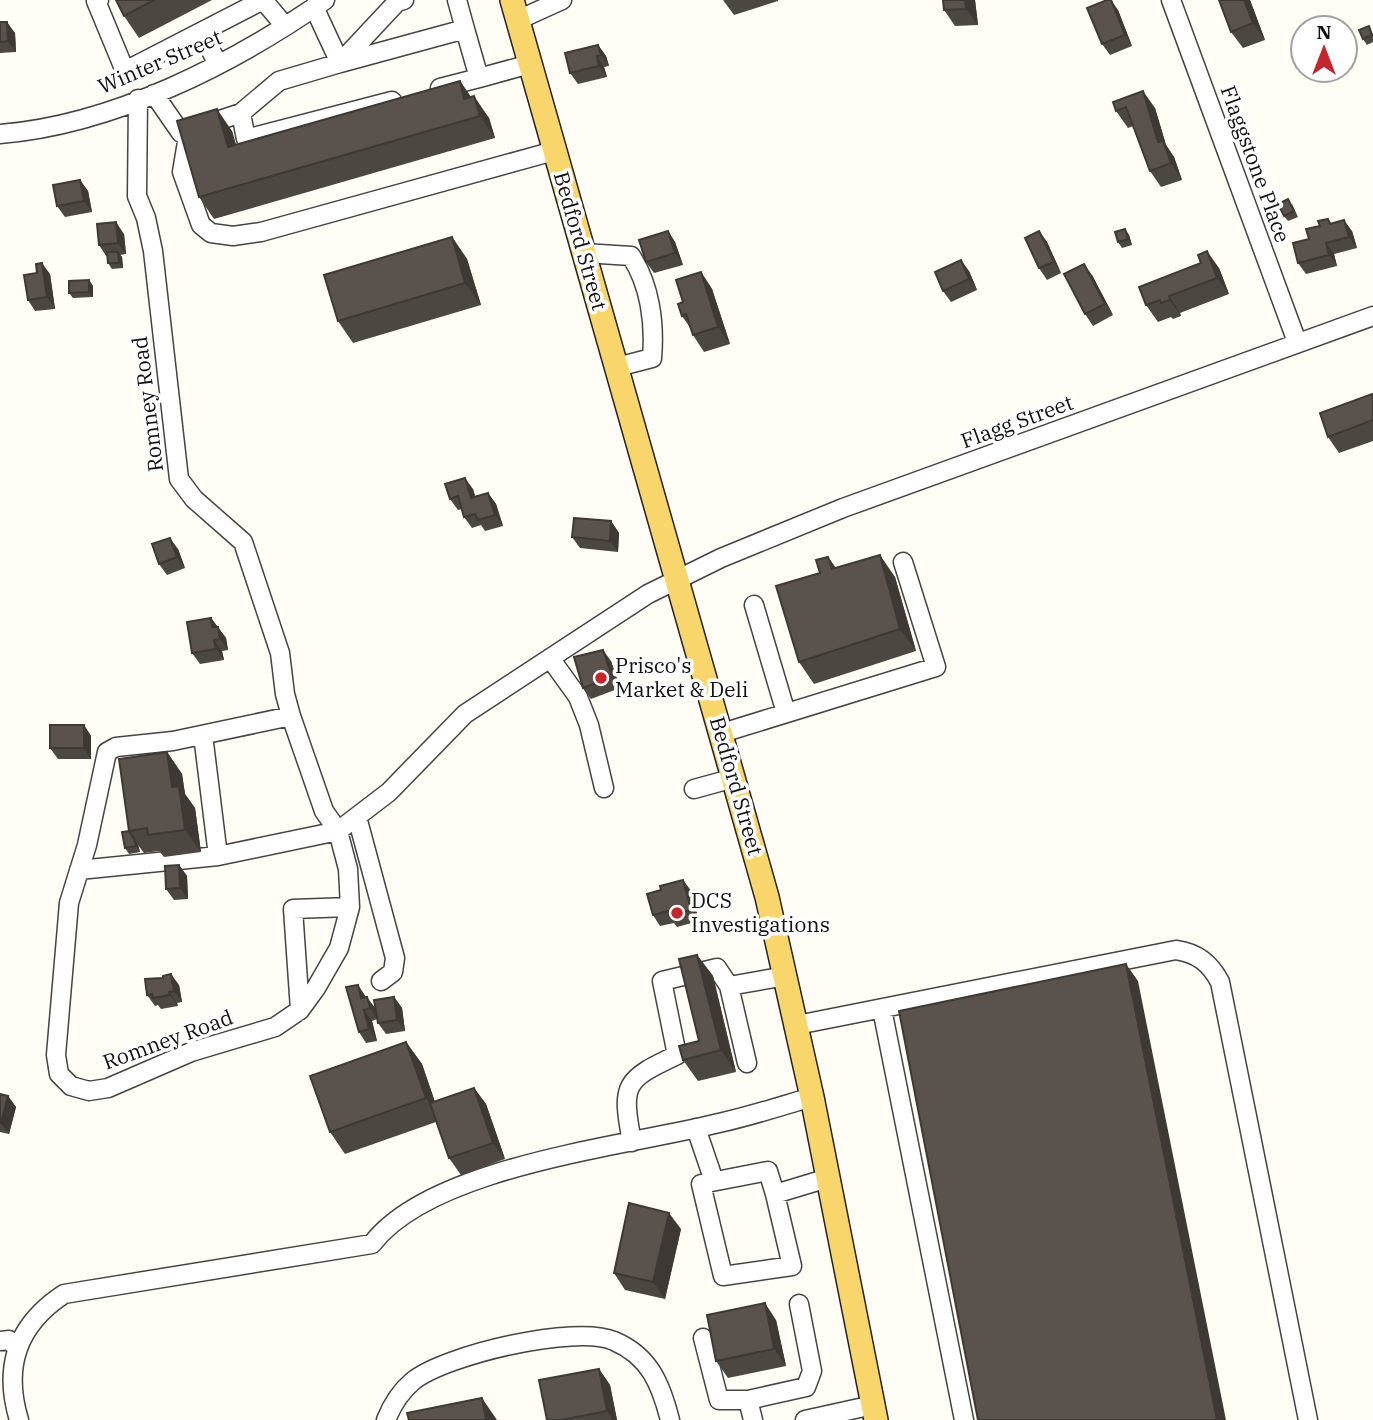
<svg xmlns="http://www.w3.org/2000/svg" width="1373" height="1420" viewBox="0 0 1373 1420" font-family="'IBM Plex Serif',serif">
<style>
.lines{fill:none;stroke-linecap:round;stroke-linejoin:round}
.minor-casing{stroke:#444;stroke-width:21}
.major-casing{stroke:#222;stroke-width:26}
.minor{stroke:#fff;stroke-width:18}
.major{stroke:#f9d66b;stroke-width:23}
.wall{fill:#4d4742}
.shaded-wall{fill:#3f3936}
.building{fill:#5a524d;stroke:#3f3936;stroke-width:2}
.poi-dot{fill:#c4262e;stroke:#fff;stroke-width:2.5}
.labels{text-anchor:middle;stroke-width:7;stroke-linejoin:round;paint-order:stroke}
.street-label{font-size:21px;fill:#111;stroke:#fff}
.poi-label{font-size:21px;fill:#111;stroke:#fff;text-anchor:start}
</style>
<rect width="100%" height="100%" fill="#fffdf5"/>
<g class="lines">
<defs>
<path id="minor" d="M99,0L96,1L125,71L263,0
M263,0L285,26
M457,0L465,29
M1171,0L1297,342
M314,7L340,63L465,29L479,78L440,88
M518,20L562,0
M201,32L218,64
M479,78L530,64
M154,94L181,133L241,113L246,139L392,101
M138,99L137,196L146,218L153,251L179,479L194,499L243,542L280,653L285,694L291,716L324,811L338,831L348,869L350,907L339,948L316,988L300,1010L275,1027L191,1052L108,1088L89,1091L71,1086L59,1074L56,1055L69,903L87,845L107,752L116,747L173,741L291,716
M241,113L279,81L340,63L397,2L404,0
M189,130L182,172L201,225L211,233L233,236L261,232L554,151
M0,134C113,125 233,64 325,0
M584,253L631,256C650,285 655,323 652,358L617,367
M754,605L786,713
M550,658L578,697L589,725L604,788
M722,733L936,667L903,562
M203,735L218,856
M694,789L734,778
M357,817L395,958L393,972L381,981
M79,870L218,856L338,831L389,792L465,714L648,594L721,558L843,508L1373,316
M882,1009L964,1420
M300,1010L293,909L350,907
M797,1025L1176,950C1197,953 1210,963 1220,982L1308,1420
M747,1063L729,986L786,976
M696,1128L714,1181
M632,1142C621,1084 624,1080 677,1055L662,981L717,968L729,986
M775,1194L768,1171L701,1184L723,1276L792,1266L775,1194L828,1178
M703,1338L719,1400H748
M0,1341L9,1340L17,1348
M19,1420C3,1367 17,1325 64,1294L372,1244C431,1166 627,1146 719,1123C751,1116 781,1106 812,1097
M386,1420C392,1405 401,1391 413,1381C445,1355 576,1324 614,1341C650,1356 661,1385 670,1420
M753,1420L748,1400L806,1387L812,1371L799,1304
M805,1420L873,1405"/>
<path id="major" d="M512,0L767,897L812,1097L876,1420"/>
</defs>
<use href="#minor" class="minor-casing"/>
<use href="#major" class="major-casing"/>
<use href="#minor" class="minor"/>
<use href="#major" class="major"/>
</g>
<path class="wall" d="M116,0H212L139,38L124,16Z
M723,0H778V1L734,15Z
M975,0L978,25L955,26L944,10Z
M1250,0L1265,40L1243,48L1231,32Z
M1118,10L1132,46L1110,55L1102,44Z
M0,22L15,33L16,52L0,53Z
M1373,33V42L1367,45L1363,39Z
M598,45L606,56L609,66L604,67L607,77L578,84L570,73Z
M460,81L471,97L489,118L495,138L214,219L199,197L232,131L236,145Z
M1113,102L1155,108L1166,145L1174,157L1182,180L1161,187L1150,171L1133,126L1128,128L1116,111Z
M80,180L88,191L92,212L65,217L57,206Z
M1292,204L1298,217L1288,221L1284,216Z
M1328,219L1332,224L1352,231L1357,248L1334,254L1337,266L1306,274L1298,263L1309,239L1320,226Z
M1125,229L1129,235L1132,245L1122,248L1118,242Z
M668,231L675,242L683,265L654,273L646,262Z
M1039,231L1047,242L1061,273L1047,280L1039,268Z
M124,234L126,254L120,255L122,257L123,268L112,269L108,263V256H106L99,245Z
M452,237L467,259L481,305L353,343L338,321Z
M1219,268L1229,294L1180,313L1181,316L1173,319L1171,317L1158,322L1146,305Z
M969,271L977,290L951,302L943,291Z
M701,272L712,289L730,344L704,352L693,335L691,329L682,316L683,302Z
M50,274L55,309L35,311L28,300Z
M1092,275L1113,315L1093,326L1085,314Z
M89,280L93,286V297L73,298L69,293Z
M1373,396V441L1339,453L1328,437Z
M473,489L475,496L488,493L496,504L503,526L485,531L481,525L472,528L464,517L462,509L458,510L450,499Z
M611,521L619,533L618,552L580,548L572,537Z
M178,549L185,568L167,575L159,564Z
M828,557L836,568L895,577L916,651L814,684L799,662L820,573Z
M211,618L226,638L228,650L222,651L224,660L200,664L192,653Z
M611,661L620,688L591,699L583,688Z
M84,725L91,736V759H58L50,748Z
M167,752L182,774L185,794L195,808L201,852L164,857L159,851L144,853L138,845L140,852L129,854L125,848L129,831Z
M179,865L187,876L188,899L174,900L166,889Z
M683,880L691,891L699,921L677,927L674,923L660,926L653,915L661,890Z
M697,955L713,976L736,1072L698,1081L683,1060L699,1041Z
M179,985L182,1002L177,1003L178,1006L161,1009L158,1005L155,1006L147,995Z
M358,985L366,997L375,1008L376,1012L394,997L402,1008L405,1031L386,1034L378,1023L377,1019L372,1021L377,1041L366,1043L359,1032Z
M406,1042L422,1064L435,1102L474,1088L486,1104L505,1159L461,1175L449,1158L436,1122L345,1154L330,1132Z
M0,1094L8,1096L16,1107L9,1134L0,1132Z
M681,1229L665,1299L625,1290L614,1273Z
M776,1320L786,1366L728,1378L716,1361Z
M599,1369L610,1385L617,1420H547Z"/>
<path class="shaded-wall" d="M965,0H975L978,25L966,9Z
M1111,0L1118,10L1132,46L1125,35Z
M1244,0H1250L1265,40L1253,23Z
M7,22L15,33L16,52L8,41Z
M598,45L606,56L609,66L601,55Z
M597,56L604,67L607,77L599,66Z
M460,81L475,103L464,99Z
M1143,91L1155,108L1166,145L1174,157L1182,180L1158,142Z
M474,96L489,118L495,138L480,116Z
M217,109L232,131L243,169L228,147Z
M80,180L88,191L92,212L84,201Z
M1344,220L1352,231L1357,248L1349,237Z
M116,222L124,234L126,254L118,243Z
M1125,229L1129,235L1132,245L1128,239Z
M668,231L675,242L683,265L675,253Z
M1039,231L1047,242L1061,273L1054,262Z
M452,237L467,259L481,305L465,283Z
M1326,243L1334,254L1337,266L1329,255Z
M1207,251L1219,268L1229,294L1217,278Z
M118,252L122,257L123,268L119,263Z
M961,260L969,271L977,290L969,279Z
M42,263L50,274L55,309L47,297Z
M1084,264L1092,275L1113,315L1105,304Z
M701,272L712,289L730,344L718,327Z
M89,280L93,286V297L89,292Z
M1169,296L1180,313L1181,316L1170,300Z
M465,478L473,489L479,509L471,498Z
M488,493L496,504L503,526L495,515Z
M611,521L619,533L618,552L610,541Z
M170,538L178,549L185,568L177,557Z
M880,555L895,577L916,651L900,629Z
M828,557L843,579L832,569Z
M211,618L226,638L228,650L212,627Z
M214,640L222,651L224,660L216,649Z
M603,650L611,661L620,688L612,677Z
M84,725L91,736V759L84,748Z
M167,752L182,774L185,794L195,808L201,852L185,830L172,787Z
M134,839L138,845L140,852L136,846Z
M179,865L187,876L188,899L180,888Z
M683,880L691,891L699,921L691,910Z
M697,955L713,976L736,1072L721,1050Z
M1126,964L1138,981L1226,1420H1217Z
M171,974L179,985L182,1002L174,991Z
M358,985L365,996L369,1009L361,998Z
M169,992L177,1003L178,1006L170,995Z
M367,997L375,1008L378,1019L370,1008Z
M394,997L402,1008L405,1031L397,1020Z
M364,1010L372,1021L377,1041L369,1029Z
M406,1042L422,1064L441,1120L426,1098Z
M474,1088L486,1104L505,1159L493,1143Z
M8,1096L16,1107L9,1134L1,1123Z
M669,1213L681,1229L665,1299L653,1282Z
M765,1303L776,1320L786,1366L774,1349Z
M599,1369L610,1385L617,1420H613L607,1411Z
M482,1398L497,1420H486Z"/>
<path class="building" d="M116,0H154L124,16Z
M943,0H965L966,9L944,10Z
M1107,0H1111L1125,35L1102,44L1087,8Z
M1219,0H1244L1253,23L1231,32Z
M0,22H7L8,41L0,42Z
M1369,26L1372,35L1363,39L1359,30Z
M598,45L601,55L597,56L599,66L570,73L565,53Z
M460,81L464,99L474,96L480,116L199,197L177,121L217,109L228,147Z
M1143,91L1158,142L1163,141L1171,163L1150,171L1126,107L1116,111L1113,102Z
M80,180L84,201L57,206L53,185Z
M1288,199L1294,211L1284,216L1278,204Z
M1328,219L1330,224L1344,220L1349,237L1326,243L1329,255L1298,263L1293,243L1309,239L1306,229L1320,226L1318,221Z
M116,222L118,243L99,245L97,224Z
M1125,229L1128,239L1118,242L1115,232Z
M668,231L675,253L646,262L639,240Z
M1039,231L1054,262L1039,268L1025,238Z
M452,237L465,283L338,321L324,275Z
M1207,251L1217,278L1169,296L1170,300L1161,303L1160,300L1146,305L1139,287L1201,263L1198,255Z
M107,252H118L119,263H108Z
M961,260L969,279L943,291L935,272Z
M42,263L47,297L28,300L24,275L37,273L36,264Z
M1084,264L1105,304L1085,314L1064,274Z
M701,272L718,327L693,335L686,314L682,316L678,304L683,302L676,280Z
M89,280V292L69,293V281Z
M1372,394L1373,398V420L1328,437L1320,413Z
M465,478L471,498L488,493L495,515L478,520L475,514L464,517L458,496L450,499L445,484Z
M574,518L611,521L610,541L572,537Z
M170,538L177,557L159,564L152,544Z
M880,555L900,629L799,662L776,586L820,573L816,560L828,557L832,569Z
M211,618L212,627H218L220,639L214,640L216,649L192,653L187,622Z
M603,650L612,677L583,688L574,657Z
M50,725H84V748H50Z
M167,752L172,787L179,786L185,830L148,835L147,828L129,831L119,759Z
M129,831L134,839L136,846L125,848L122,832Z
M179,865L180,888L166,889L165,866Z
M683,880L691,910L669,916L668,911L653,915L647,894L661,890L660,886Z
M697,955L721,1050L683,1060L679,1046L699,1041L679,959Z
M1126,964L1217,1420H978L899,1011Z
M171,974L174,991L169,992L170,995L153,998L152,994L147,995L145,979L163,978V976Z
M358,985L361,998L367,997L370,1008L364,1010L369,1029L359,1032L346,987Z
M394,997L397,1020L378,1023L374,1000Z
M406,1042L426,1098L330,1132L310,1076Z
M474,1088L493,1143L449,1158L430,1103Z
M0,1094L8,1096L1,1123H0Z
M629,1203L669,1213L653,1282L614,1273Z
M765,1303L774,1349L716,1361L707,1315Z
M599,1369L607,1411L561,1420H547L539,1380Z
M482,1398L486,1420H409L407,1413Z"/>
<g class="poi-dot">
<circle cx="601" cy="678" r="7"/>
<circle cx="677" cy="913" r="7"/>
</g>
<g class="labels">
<g class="street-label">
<text transform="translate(160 62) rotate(-23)" y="7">Winter Street</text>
<text transform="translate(1255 164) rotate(70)" y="7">Flaggstone Place</text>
<text transform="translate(580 241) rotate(74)" y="7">Bedford Street</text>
<text transform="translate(148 404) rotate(-97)" y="7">Romney Road</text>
<text transform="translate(1017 422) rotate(-20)" y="7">Flagg Street</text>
<text transform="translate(736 786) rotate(74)" y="7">Bedford Street</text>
<text transform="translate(168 1040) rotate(-20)" y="7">Romney Road</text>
</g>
<g class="poi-label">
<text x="615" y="673">Prisco's<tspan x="615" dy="24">Market &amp; Deli</tspan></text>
<text x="691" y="908">DCS<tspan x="691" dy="24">Investigations</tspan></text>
</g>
</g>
<g transform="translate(1324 49)"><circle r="33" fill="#ffffff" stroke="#a0a0a0" stroke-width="2"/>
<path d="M0-5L12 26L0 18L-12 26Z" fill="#c4262e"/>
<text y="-10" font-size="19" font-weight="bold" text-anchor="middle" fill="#111111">N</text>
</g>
</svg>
